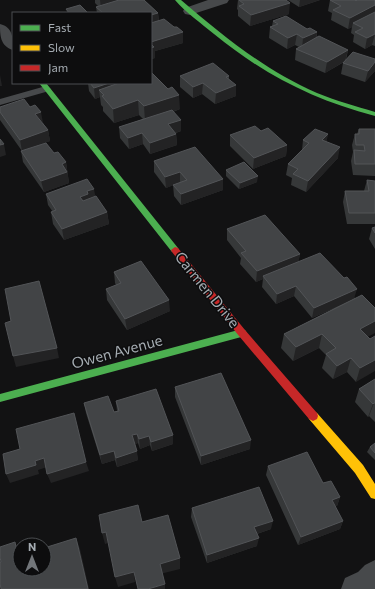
<svg xmlns="http://www.w3.org/2000/svg" width="375" height="589" viewBox="0 0 375 589" font-family="Commissioner,sans-serif">
<style>
.lines{fill:none;stroke-linecap:round;stroke-linejoin:round}
.lane{fill:#47494b;fill-rule:evenodd}
.street{fill:#47494b;fill-rule:evenodd}
.fast{fill:#4caf50;fill-rule:evenodd}
.slow{fill:#ffc107;fill-rule:evenodd}
.jam{fill:#c62828;fill-rule:evenodd}
.wall{fill:#363839}
.shaded-wall{fill:#232324}
.building{fill:#424446;stroke:#525457}
.labels{text-anchor:middle;stroke-width:3;stroke-linejoin:round;paint-order:stroke}
.street-label{font-size:15px;fill:#a5acb2;stroke:#0d0d0e}
</style>
<rect width="100%" height="100%" fill="#121213"/>
<g class="lines">
<path class="lane" d="M46,86L51,89L49,91L0,105V99Z"/>
<path class="street" d="M208,0H229L227,3L190,15L185,14L183,11L185,8Z
M0,24C13,27 13,38 13,50C0,46 0,35 0,24Z
M375,560V589H341L345,578L358,572L365,565Z"/>
<path class="fast" d="M175,0H181C223,36 266,71 317,93C336,101 356,106 375,112V116C313,100 263,74 214,34C201,23 186,13 175,0Z
M39,83H46L178,248L179,250L178,252H172Z
M242,329L245,330L247,333L245,336L0,402V394Z"/>
<path class="slow" d="M313,411L317,413L363,465L375,484V499L371,498L355,473L309,419L308,416L309,413Z"/>
<path class="jam" d="M175,247L178,248L245,330L317,413L318,416L317,419L313,421L309,419L239,336L172,252L171,250Z"/>
</g>
<path class="wall" d="M95,0H144L158,13L159,21L183,43L155,51V58L151,59V13H97L96,7L98,6L95,3Z
M238,0H286L289,14L250,26L238,16V10L237,9Z
M288,0H320L299,7Z
M330,0L375,1V46L372,45L365,49L353,42L354,35L351,33L352,27L348,29L331,20L332,13L328,11Z
M273,21L307,29L317,32V37L348,50L346,60L375,71L365,82L341,74L343,63L344,62L325,73L295,60L296,49L299,47L295,45L287,49L269,38L270,27L272,26Z
M180,76H229V79L236,96L215,104L202,94L193,98L180,87Z
M88,83H151L180,109L173,112L181,131L176,133L177,145L150,154L143,144L129,149L120,138L119,127L143,119L139,115L114,123L103,111V107L101,105L100,97L95,99L89,91Z
M0,107L43,123L48,130L50,141L22,151L0,120Z
M359,129H375V176L353,175L351,161L353,152L352,145L355,134H357Z
M261,131L287,145L286,156L253,169L230,146V135Z
M328,134L326,141L338,158L306,192L291,185L292,178L286,175L288,164L302,150L303,140Z
M21,151L54,153L66,162L69,183L44,192L23,162Z
M154,161L223,179V190L181,205L174,196L173,185L166,188L154,172Z
M226,170L257,182L239,189L226,176Z
M367,180L375,181V224H347L343,202L345,191H364Z
M46,194L95,196L107,212L109,224L64,240L53,224L51,212H53L48,205Z
M375,227V249L369,239L372,228Z
M227,229L300,254L298,262L355,298L368,337L370,339L375,336L356,382L347,372L333,379L322,368L326,355L319,348L293,361L281,348L284,334L335,308L312,318L294,296L276,304L262,287L263,279L256,282L240,264L241,258L227,240Z
M114,272L170,311L127,330L107,300L106,289L116,285L115,283Z
M375,379V422L369,416L368,417L355,402L359,389Z
M175,387L250,449L201,465L175,397Z
M116,401L173,435V444L152,451L150,445L140,449L138,443L135,444L138,460L117,467L115,460L102,464L86,413L84,403L114,412L117,411Z
M375,443V460L367,452L370,447Z
M268,466L323,483L340,497L337,506H335L343,521L340,529L298,545L266,475Z
M192,508L271,529L257,534V546L207,563L191,517Z"/>
<path class="shaded-wall" d="M100,0H130L101,9Z
M300,0H320L299,7Z
M290,3L289,14L250,26L251,15Z
M375,5V15L353,23L352,27L348,29L350,18Z
M158,13L159,23L151,26V15Z
M183,32V43L155,51V58L151,59V42Z
M317,32L316,43L302,49L303,38Z
M297,34L295,45L287,49L288,38Z
M375,34L372,45L365,49L367,38Z
M348,50L345,61L325,73L327,62Z
M375,62V71L365,82L368,71Z
M0,75L2,86H0Z
M109,83H136L104,95L99,90L100,97L95,99L94,88Z
M203,83L202,94L193,98V87Z
M236,85V96L215,104L216,93Z
M179,95L180,109L145,121L144,106Z
M138,100L139,115L114,123L113,109Z
M41,112L43,123L35,114Z
M181,120V131L168,135V124Z
M48,130L50,141L22,151L20,140Z
M142,133L143,144L129,149L128,138Z
M176,134L177,145L150,154V143Z
M328,134L326,145L322,140Z
M4,144L6,155L0,157V145Z
M287,145L286,156L253,169L254,158Z
M340,147L338,158L306,192L308,181Z
M66,162L69,183L44,192L41,181L62,164Z
M180,172V183L166,188L165,177Z
M258,176L257,182L239,189L240,183Z
M223,179V190L181,205V194Z
M94,189L96,200L82,208L80,197L87,191Z
M107,212L109,224L64,240L62,229Z
M300,254L298,265L263,276V279L256,282L257,271Z
M296,286L294,296L276,304L277,294Z
M357,289L354,299L312,318L314,308Z
M169,300L170,311L127,330L125,319Z
M375,321V333L356,343L360,329Z
M322,334L319,348L293,361L296,347Z
M57,348L59,358L16,367L13,356Z
M351,358L347,372L333,379L337,366Z
M375,360V371L356,382L360,368Z
M374,403L369,416L368,417L373,404Z
M137,434L138,443L133,445L132,435Z
M173,435V444L152,451L151,442Z
M149,436L150,445L140,449L139,439Z
M251,440L250,449L201,465V456Z
M114,451L115,460L102,464L100,455Z
M137,451L138,460L117,467L116,458Z
M44,458L47,467L38,470L39,474L10,483L6,474L35,461Z
M86,462L89,471L51,483L47,474Z
M340,497L337,506L329,508L332,500Z
M273,521L271,529L253,535L254,527Z
M343,521L340,529L298,545L301,537Z
M106,532L108,543L105,544L102,533Z
M76,538L80,549L89,589H88Z
M259,538L257,546L207,563V555Z
M15,542L20,552V561L18,557Z
M180,558V569L160,574V564Z
M134,572L135,582L118,587L115,577Z
M165,584V589H148Z"/>
<path class="building" d="M119,0H144L158,13L151,15V13H103L96,7Z
M239,0H286L290,3L251,15L239,6L244,4Z
M330,0H355L356,1L357,0H374L375,1V5L350,18L333,10L341,6Z
M80,5L88,13H69L66,9Z
M375,12V34L367,38L355,32L363,28L353,23Z
M286,16L307,29L310,28L317,32L303,38L297,34L288,38L270,27L278,24L273,21Z
M164,19L174,27H177L183,32L151,42V23Z
M319,36L348,50L327,62L296,49Z
M151,44L154,47L151,48Z
M353,52L375,59V62L368,71L343,63Z
M213,63L229,76L226,77L236,85L216,93L203,83L193,87L180,76Z
M151,72L168,89L172,87L179,95L144,106L138,100L113,109L102,96L104,95L99,90L119,83H151Z
M90,83H109L94,88Z
M24,99L30,107L35,105L41,112L35,114L48,130L20,140L0,112V107Z
M172,110L181,120L168,124L176,134L150,143L142,133L128,138L119,127Z
M255,126L261,131L268,128L287,145L254,158L230,135Z
M315,129L328,134L322,140L340,147L308,181L293,174L298,169L288,164L309,143L303,140Z
M359,129H375V164H355L354,150L365,151L364,145H356L355,134H359Z
M0,139L4,144L0,145Z
M46,143L54,153L58,152L66,162L62,164L67,172L41,181L21,151Z
M195,147L223,179L181,194L173,185L187,180L180,172L165,177L154,161Z
M244,162L258,176L240,183L226,170Z
M87,179L94,189L87,191L88,194L80,197L83,201L96,196L107,212L62,229L51,212L56,210L46,194Z
M367,180L375,181V213H349L345,191H369Z
M265,215L300,254L257,271L241,253L246,251L227,229Z
M375,227V233L372,228Z
M320,253L344,278L347,277L357,289L314,308L296,286L277,294L263,276Z
M141,261L169,300L125,319L106,289L121,283L114,272Z
M39,281L57,348L13,356L5,323L11,321L5,289Z
M362,295L375,308V321L360,329L370,339L375,336V360L360,368L351,358L337,366L326,354L336,348L322,334L296,347L284,334Z
M221,373L251,440L201,456L175,387Z
M375,379V403H374L373,404L359,389Z
M156,389L173,435L151,442L149,436L139,439L137,434L132,435L137,451L116,458L114,451L100,455L84,403L108,396L114,412L119,411L116,401Z
M74,413L86,462L47,474L44,458L35,461L36,465L6,474L3,454L20,449L16,429Z
M375,443V453L370,447Z
M307,452L323,483L331,481L340,497L332,500L343,521L301,537L268,466Z
M259,487L273,521L254,527L259,538L207,555L192,508Z
M138,505L142,522L168,515L180,558L160,564L165,584L148,589H138L134,572L115,577L106,532L102,533L99,515Z
M76,538L88,589H1L0,583V562H1L0,557V547L15,542L18,557L20,556V569H44V548Z"/>
<g class="labels">
<g class="street-label">
<text transform="translate(207 290) rotate(51)" y="5">Carmen Drive</text>
<text transform="translate(117 352) rotate(-15)" y="5">Owen Avenue</text>
</g>
</g>
<rect x="12" y="12" width="140" height="72" fill="#0d0d0e" stroke="#4a4d50"/>
<rect x="20" y="25" width="20" height="6" fill="#4caf50" stroke="#4a4d50"/>
<text x="48" y="32" font-size="12" fill="#a5acb2">Fast</text>
<rect x="20" y="45" width="20" height="6" fill="#ffc107" stroke="#4a4d50"/>
<text x="48" y="52" font-size="12" fill="#a5acb2">Slow</text>
<rect x="20" y="65" width="20" height="6" fill="#c62828" stroke="#4a4d50"/>
<text x="48" y="72" font-size="12" fill="#a5acb2">Jam</text>
<g transform="translate(32 557)"><circle r="19" fill="#0d0d0e" stroke="#4a4d50"/>
<path d="M0-3L7 15L0 10L-7 15Z" fill="#72767a"/>
<text y="-6" font-size="11" font-weight="bold" text-anchor="middle" fill="#a5acb2">N</text>
</g>
</svg>
